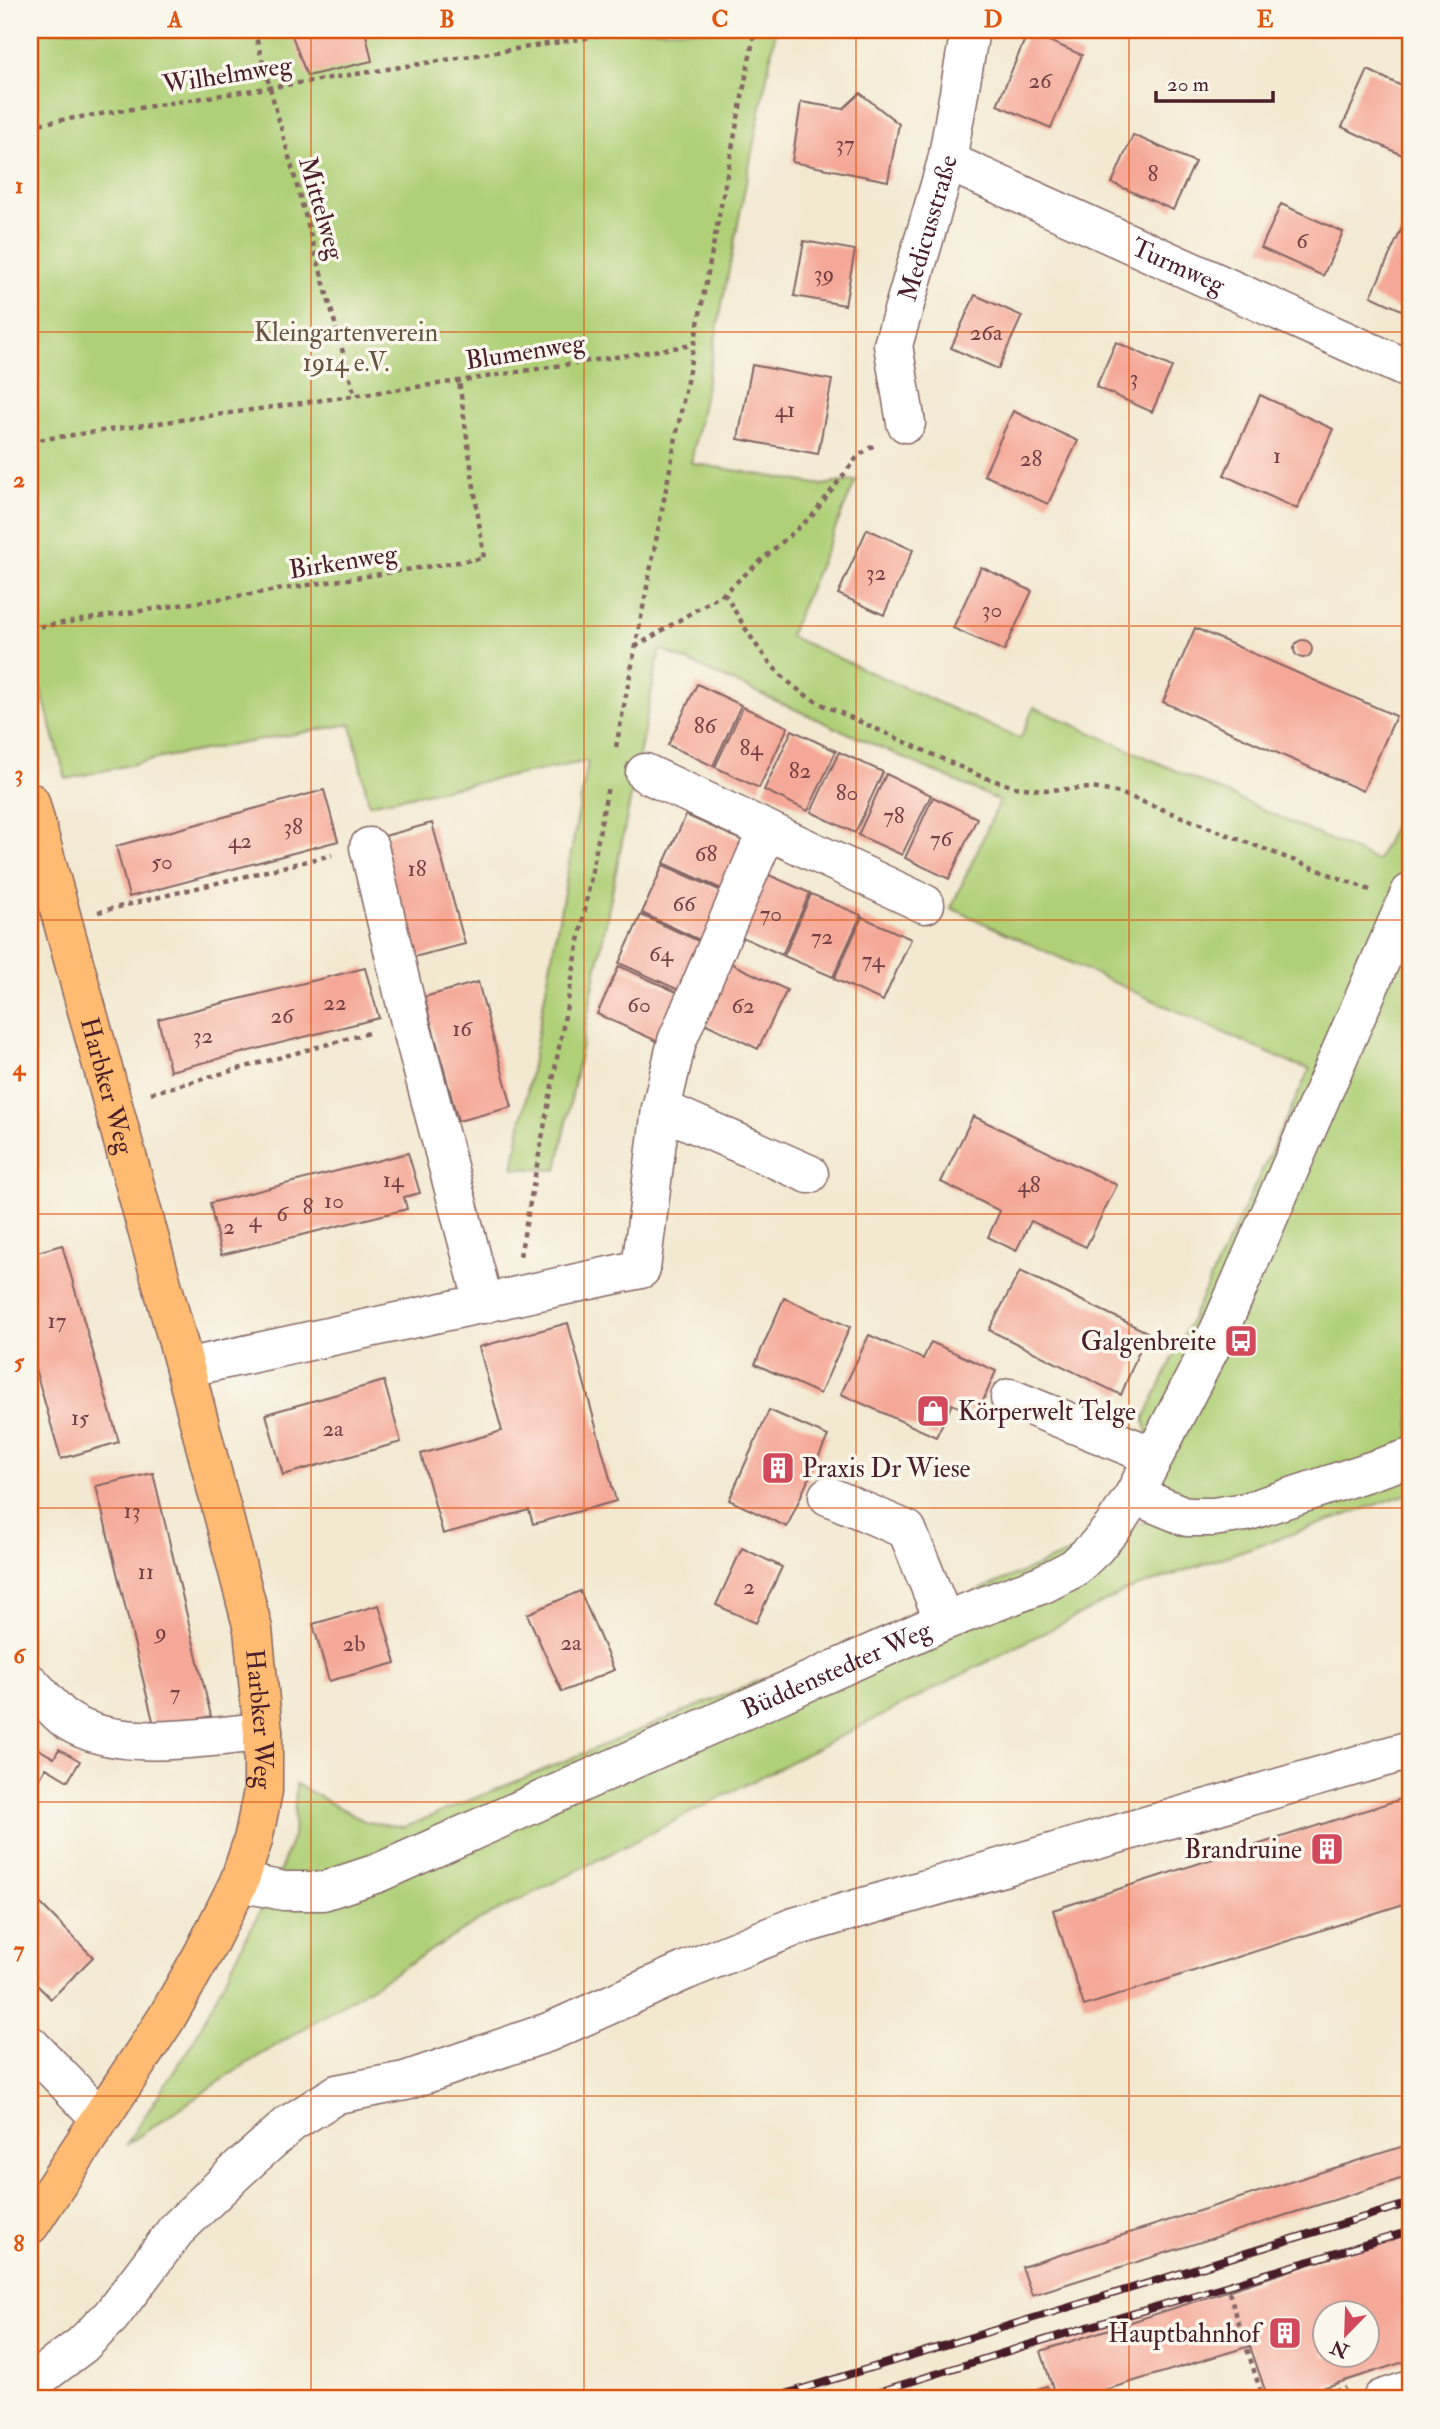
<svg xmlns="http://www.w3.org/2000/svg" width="1440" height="2429" viewBox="0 0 1440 2429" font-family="'IM FELL Double Pica',serif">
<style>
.green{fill:#b0d078;stroke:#7d7852;stroke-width:2}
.building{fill:#f5a897;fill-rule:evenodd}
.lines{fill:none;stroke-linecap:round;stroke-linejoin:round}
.minor-casing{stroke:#856665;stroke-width:41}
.major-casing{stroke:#856665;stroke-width:41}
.path{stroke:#856665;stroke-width:4.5;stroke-dasharray:5 5;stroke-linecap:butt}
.minor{stroke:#fff;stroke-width:38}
.major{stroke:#ffbb71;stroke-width:38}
.rail-casing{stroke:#4a1f2b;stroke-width:8}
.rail{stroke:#fbf7ec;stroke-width:5;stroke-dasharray:16;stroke-linecap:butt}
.grid{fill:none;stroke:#e0560e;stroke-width:2;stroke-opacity:0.55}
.labels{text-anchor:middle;stroke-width:7;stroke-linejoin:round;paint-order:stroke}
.number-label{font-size:23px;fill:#754146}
.street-label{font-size:26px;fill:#4a1f2b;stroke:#fbf7ec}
.park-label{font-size:26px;fill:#695442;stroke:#fbf7ec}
.poi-label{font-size:26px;fill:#4a1f2b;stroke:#fbf7ec;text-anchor:end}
.neatline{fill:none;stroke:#e0560e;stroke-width:2.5}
.grid-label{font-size:23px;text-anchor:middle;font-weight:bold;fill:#e0560e}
</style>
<rect width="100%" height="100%" fill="#fbf7ec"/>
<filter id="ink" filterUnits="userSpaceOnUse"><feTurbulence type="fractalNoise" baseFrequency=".0143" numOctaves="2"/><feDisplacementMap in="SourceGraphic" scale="14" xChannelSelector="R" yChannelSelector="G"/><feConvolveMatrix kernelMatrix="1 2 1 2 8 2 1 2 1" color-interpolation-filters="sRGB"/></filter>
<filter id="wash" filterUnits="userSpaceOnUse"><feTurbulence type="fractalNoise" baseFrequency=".00686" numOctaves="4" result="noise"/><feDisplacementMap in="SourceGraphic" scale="28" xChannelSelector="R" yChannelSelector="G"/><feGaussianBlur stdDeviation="1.57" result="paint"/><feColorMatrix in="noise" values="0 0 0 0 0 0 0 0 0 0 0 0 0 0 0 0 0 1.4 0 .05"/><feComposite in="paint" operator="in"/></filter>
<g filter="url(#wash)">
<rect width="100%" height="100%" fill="#f2e9d0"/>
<path class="green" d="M30,30H776L691,463L822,485L856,480L789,636L1020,739L1034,707L1377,861L1410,792V1493L1126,1591L480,1920L241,2067L126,2145L193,2042L278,1876L293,1836L296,1784L366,1822L405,1827L1168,1512L1144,1419L1310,1069L1288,1062L951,908L1000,801L660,649L557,1170L513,1168L588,761L369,804L351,724L170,756L66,779L30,651Z"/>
<g id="blocks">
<path class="building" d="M290,30H365L372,61L307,76Z
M1028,32L1082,55L1051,128L997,105Z
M1368,70L1410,90V137L1402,155L1342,127Z
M860,93L899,124L888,181L792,162L801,102L843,109Z
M1133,135L1195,162L1173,210L1112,183Z
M1281,204L1343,232L1323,276L1261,248Z
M1407,217L1410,218V314L1371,296Z
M804,241L855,250L845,305L794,296Z
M975,295L1022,316L998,369L951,348Z
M1116,342L1172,367L1152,412L1096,387Z
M752,365L832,380L818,454L738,439Z
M1260,395L1333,429L1297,509L1224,475Z
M1013,411L1078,441L1048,504L984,475Z
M867,529L913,550L884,615L838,594Z
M981,567L1032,591L1004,651L953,628Z
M1195,628L1396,716L1363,791L1163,702Z
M1294 649a9 9 0 1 1 18 0a9 9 0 1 1-18 0Z
M697,684L741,705L713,766L668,745Z
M743,707L788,727L759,788L715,767Z
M792,730L836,751L808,811L764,790Z
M839,752L883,772L855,833L811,812Z
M886,774L931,795L902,855L858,835Z
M324,790L338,841L129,897L116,846Z
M933,797L977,818L949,879L905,858Z
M686,815L748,843L726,891L664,863Z
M432,823L465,944L414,957L381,837Z
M663,865L726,893L704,942L642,913Z
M760,871L810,893L782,955L733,933Z
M811,894L861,915L833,977L784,956Z
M641,915L703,943L681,991L619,963Z
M862,917L911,939L883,1001L834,979Z
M728,962L787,990L758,1049L700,1021Z
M619,966L681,994L659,1042L597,1014Z
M365,968L379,1018L170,1071L158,1019Z
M478,982L512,1107L458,1121L424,997Z
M973,1116L1117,1185L1086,1247L1031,1221L1016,1251L988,1237L1000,1211L941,1182Z
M408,1153L420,1193L404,1197L407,1209L221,1255L210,1203Z
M62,1245L119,1442L61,1459L30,1351V1254Z
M1020,1271L1147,1332L1121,1395L989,1330Z
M784,1298L850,1327L820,1394L755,1364Z
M568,1323L616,1501L533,1524L529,1510L443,1534L421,1454L502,1431L479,1347Z
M869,1335L923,1359L931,1342L996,1371L977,1415L952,1404L936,1437L841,1394Z
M384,1381L401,1442L283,1475L266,1414Z
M769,1410L828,1436L787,1527L729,1500Z
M153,1473L211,1716L155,1729L96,1486Z
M742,1548L782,1567L756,1623L716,1605Z
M580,1591L614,1670L562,1692L527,1614Z
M379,1605L396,1663L329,1681L313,1624Z
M30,1744L54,1758L59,1749L80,1761L68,1781L46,1768L38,1782L30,1777Z
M1410,1796V1902L1084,2006L1053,1910Z
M33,1896L93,1957L51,1999L30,1978V1899Z
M1410,2144V2176L1032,2295L1022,2267Z
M1410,2232V2360L1288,2399H1268L1250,2346L1075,2399H1056L1041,2351ZM1324,2314H1367V2356H1324Z
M1047,2386L1051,2399H1006Z"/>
</g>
</g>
<g filter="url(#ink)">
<use href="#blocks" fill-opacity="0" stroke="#856665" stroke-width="2"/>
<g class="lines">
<defs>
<g id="minor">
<path id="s1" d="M947,161L1410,370"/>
<path id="s2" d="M906,423L893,345L947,161L970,30"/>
<path d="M645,773L767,830"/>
<path d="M369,847L410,1022L484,1304"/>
<path d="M661,1109L809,1174"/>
<path d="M185,1368L641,1269L661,1109L677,1041L767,830L925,904"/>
<path d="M1010,1398L1153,1456"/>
<path d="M1134,1495L1187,1517H1213L1246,1512L1410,1458"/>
<path d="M828,1496L907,1530L944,1621"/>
<path d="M30,1683C42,1695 54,1711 68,1721C119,1754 206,1736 263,1732"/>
<path id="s3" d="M239,1882L284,1891H323L378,1873L944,1621L1043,1584L1074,1568L1095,1548L1113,1527L1134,1495L1219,1331L1410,893"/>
<path d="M30,2045L100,2118"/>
<path d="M30,2384L82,2345L111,2316L176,2230L237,2171L291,2123L337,2094L405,2081L549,2032L687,1970L794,1927L1410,1750"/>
<path d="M1382,2399L1410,2390"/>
</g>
<g id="major">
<path id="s4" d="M30,802L185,1368L253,1629L263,1732V1791L253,1840L239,1882L204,1952L166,2019L30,2225"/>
</g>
</defs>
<use href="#minor" class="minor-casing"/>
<use href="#major" class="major-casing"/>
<path class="path" d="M254,30L355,396
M30,125L637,30
M30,441L459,381L693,345
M724,593C753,640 770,676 819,703L980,776L1014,787L1044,790L1092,788L1120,793L1370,890
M30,628L484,558L459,381
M635,647L724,593L812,516L858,456L874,445
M616,747L755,30
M98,912L332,855
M151,1093L372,1032
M520,1256L608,786
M1229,2292L1263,2399
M1306,2399L1346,2388"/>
<use href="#minor" class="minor"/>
<use href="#major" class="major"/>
<defs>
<path id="rail" d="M769,2399L1410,2203
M856,2399L1031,2344L1410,2231"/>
</defs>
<use href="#rail" class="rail-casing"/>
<use href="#rail" class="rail"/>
</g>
</g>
<path class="grid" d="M311,30V2399M584,30V2399M856,30V2399M1129,30V2399M30,332H1410M30,626H1410M30,920H1410M30,1214H1410M30,1508H1410M30,1802H1410M30,2096H1410"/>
<defs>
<symbol id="bus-square" viewBox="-11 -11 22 22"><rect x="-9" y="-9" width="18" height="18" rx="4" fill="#d1495b" stroke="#fbf7ec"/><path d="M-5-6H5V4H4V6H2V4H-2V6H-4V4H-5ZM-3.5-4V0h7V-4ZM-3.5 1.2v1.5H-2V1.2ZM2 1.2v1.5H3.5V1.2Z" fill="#fff"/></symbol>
<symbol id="shop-square" viewBox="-11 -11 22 22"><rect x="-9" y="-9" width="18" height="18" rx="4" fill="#d1495b" stroke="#fbf7ec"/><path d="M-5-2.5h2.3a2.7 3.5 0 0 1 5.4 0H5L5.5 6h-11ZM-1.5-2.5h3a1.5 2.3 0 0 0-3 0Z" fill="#fff"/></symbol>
<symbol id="building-square" viewBox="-11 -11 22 22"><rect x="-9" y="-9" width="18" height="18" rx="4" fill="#d1495b" stroke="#fbf7ec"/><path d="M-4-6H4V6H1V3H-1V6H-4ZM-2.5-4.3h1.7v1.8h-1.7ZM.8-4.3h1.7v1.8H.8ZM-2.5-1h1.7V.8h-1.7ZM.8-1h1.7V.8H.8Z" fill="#fff"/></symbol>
</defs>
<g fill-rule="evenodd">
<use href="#bus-square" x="1222" y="1322" width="38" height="38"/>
<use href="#shop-square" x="914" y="1392" width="38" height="38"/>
<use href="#building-square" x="759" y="1449" width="38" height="38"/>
<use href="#building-square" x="1308" y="1830" width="38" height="38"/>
<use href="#building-square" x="1266" y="2314" width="38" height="38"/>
</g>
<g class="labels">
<g class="number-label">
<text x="1040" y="88">26</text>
<text x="845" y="151">37</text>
<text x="1153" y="181">8</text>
<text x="1302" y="248">6</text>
<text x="824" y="281">39</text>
<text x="986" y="340">26a</text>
<text x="1134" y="385">3</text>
<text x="785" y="417">41</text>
<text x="1277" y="463">1</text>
<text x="1031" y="466">28</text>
<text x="876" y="580">32</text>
<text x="992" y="617">30</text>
<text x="705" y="733">86</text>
<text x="751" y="755">84</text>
<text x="800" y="778">82</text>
<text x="847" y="800">80</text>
<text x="894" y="823">78</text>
<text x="293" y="834">38</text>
<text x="941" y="846">76</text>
<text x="240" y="848">42</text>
<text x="706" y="861">68</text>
<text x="162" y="869">50</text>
<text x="417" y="876">18</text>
<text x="684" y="911">66</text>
<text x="771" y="921">70</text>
<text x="822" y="944">72</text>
<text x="661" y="961">64</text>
<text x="873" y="967">74</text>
<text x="335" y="1010">22</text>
<text x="639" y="1012">60</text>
<text x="743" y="1013">62</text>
<text x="282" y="1023">26</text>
<text x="462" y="1036">16</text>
<text x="203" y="1043">32</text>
<text x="393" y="1187">14</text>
<text x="1029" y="1192">48</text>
<text x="334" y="1208">10</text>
<text x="308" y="1214">8</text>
<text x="282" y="1221">6</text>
<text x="255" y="1227">4</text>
<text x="229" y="1234">2</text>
<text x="57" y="1328">17</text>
<text x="80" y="1425">15</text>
<text x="333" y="1436">2a</text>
<text x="132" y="1518">13</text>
<text x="146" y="1579">11</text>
<text x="749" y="1594">2</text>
<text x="161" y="1639">9</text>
<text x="571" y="1650">2a</text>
<text x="354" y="1651">2b</text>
<text x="175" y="1700">7</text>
</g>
<g class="street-label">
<text transform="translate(227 74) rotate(-9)" y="9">Wilhelmweg</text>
<text transform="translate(322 208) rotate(74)" y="9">Mittelweg</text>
<text dy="9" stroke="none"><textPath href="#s2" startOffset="201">Medicusstraße</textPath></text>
<text dy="9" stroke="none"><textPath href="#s1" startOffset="254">Turmweg</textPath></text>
<text transform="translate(525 351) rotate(-9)" y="9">Blumenweg</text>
<text transform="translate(343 561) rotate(-9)" y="9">Birkenweg</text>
<text dy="9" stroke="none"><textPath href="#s4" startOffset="294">Harbker Weg</textPath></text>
<text dy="9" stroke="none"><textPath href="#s3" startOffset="644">Büddenstedter Weg</textPath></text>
<text dy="9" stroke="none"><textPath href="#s4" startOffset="947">Harbker Weg</textPath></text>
</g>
<g class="park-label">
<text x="346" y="341">Kleingartenverein<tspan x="346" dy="30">1914 e.V.</tspan></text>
</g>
<g class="poi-label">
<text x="1216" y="1350">Galgenbreite</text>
<text x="958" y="1420" text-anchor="start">Körperwelt Telge</text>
<text x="802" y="1477" text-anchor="start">Praxis Dr Wiese</text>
<text x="1302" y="1858">Brandruine</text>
<text x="1260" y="2342">Hauptbahnhof</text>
</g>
</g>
<rect width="1440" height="2429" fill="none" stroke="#fbf7ec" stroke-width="77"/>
<g transform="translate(1346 2334) rotate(203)"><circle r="33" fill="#fbf7ec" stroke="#b4a19f" stroke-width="2"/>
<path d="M0-5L12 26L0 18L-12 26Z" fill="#d1495b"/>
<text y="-10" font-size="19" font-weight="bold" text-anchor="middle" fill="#4a1f2b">N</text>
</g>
<path d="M1156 91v10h117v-10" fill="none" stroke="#4a1f2b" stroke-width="3.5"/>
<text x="1167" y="91" font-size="21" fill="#4a1f2b" stroke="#fbf7ec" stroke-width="5" paint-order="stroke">20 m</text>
<rect x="38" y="38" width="1364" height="2352" class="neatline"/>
<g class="grid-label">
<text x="175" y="27">A</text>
<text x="447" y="27">B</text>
<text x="720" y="27">C</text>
<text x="993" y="27">D</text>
<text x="1265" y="27">E</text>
<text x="19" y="193">1</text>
<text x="19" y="487">2</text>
<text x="19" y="781">3</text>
<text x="19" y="1075">4</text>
<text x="19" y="1369">5</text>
<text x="19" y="1663">6</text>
<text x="19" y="1957">7</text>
<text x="19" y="2251">8</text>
</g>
</svg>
